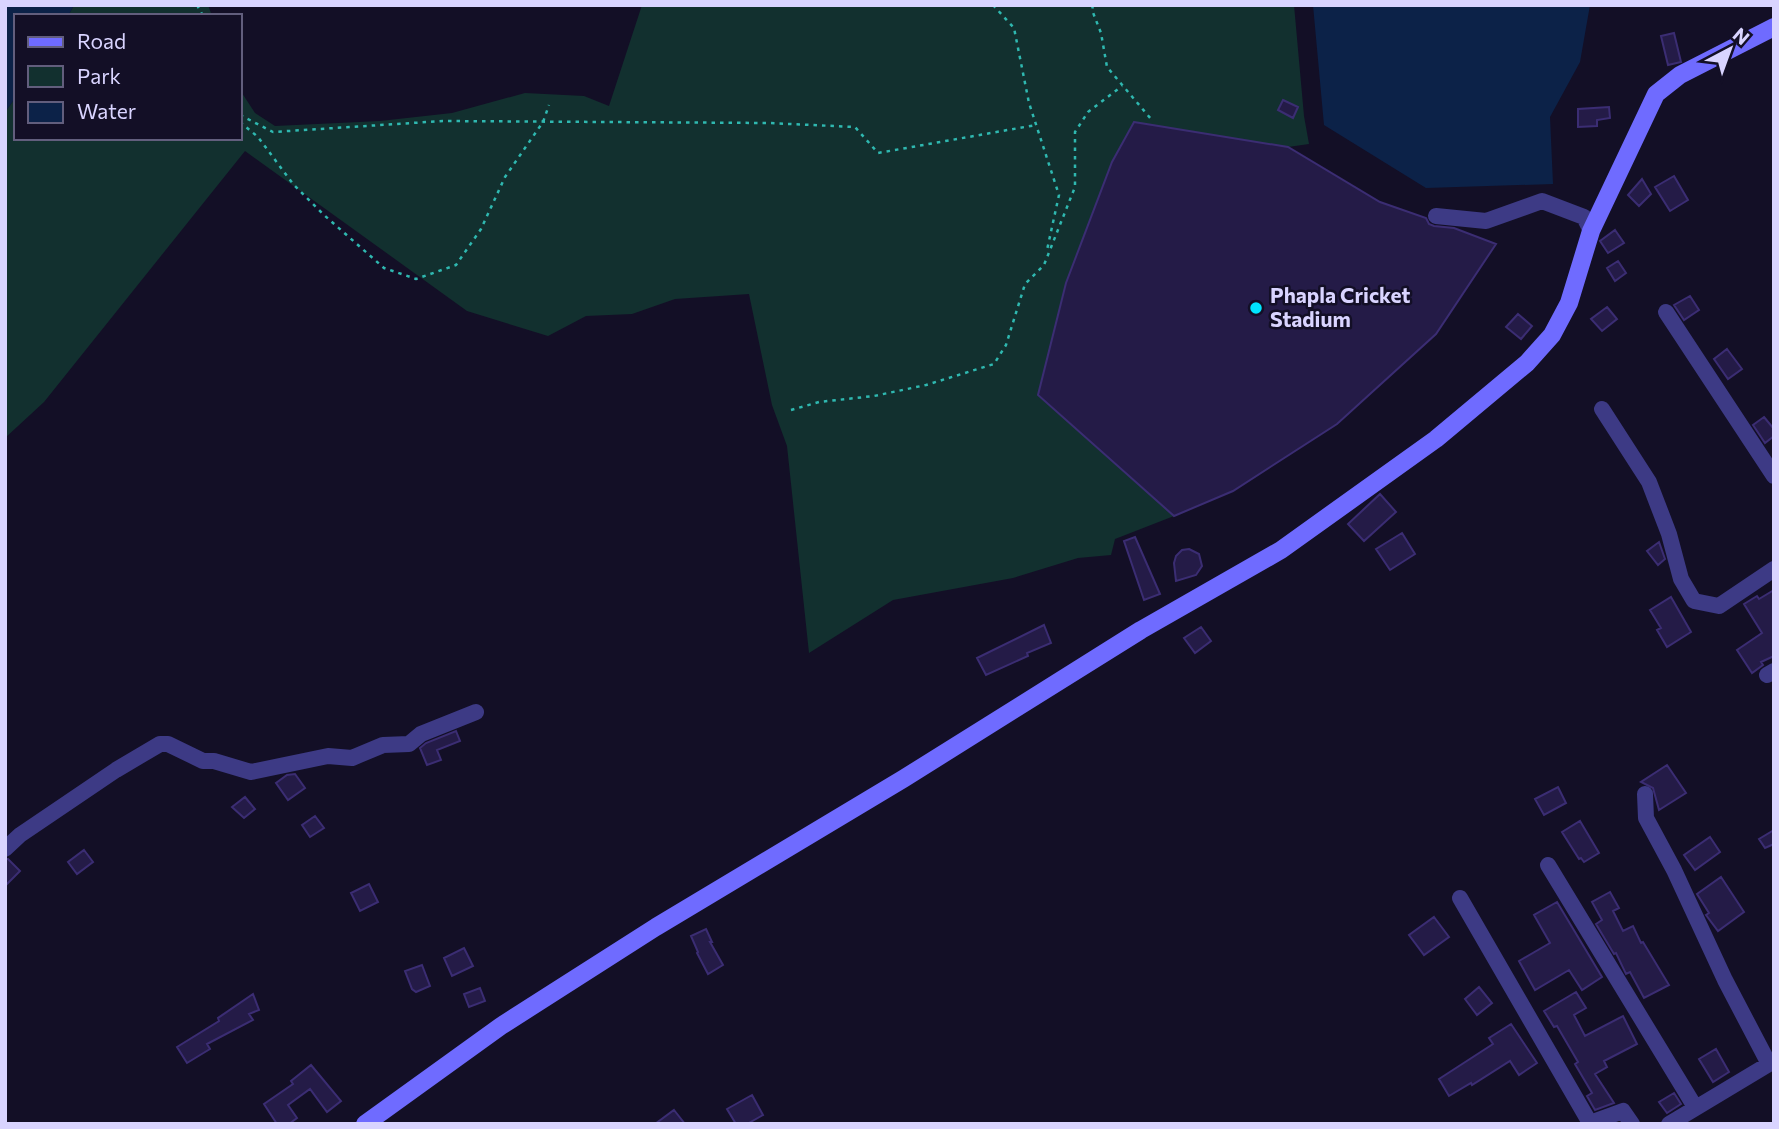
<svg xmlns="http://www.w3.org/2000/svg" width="1779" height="1129" viewBox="0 0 1779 1129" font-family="Commissioner,sans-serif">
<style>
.green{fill:#12302f}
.water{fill:#0c2248}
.building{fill:#241b47;stroke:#3b2d73;stroke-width:2}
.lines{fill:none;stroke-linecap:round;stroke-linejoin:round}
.path{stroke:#2fb8b0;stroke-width:2.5;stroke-dasharray:3.5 5;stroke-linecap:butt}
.street{stroke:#3d3a85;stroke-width:16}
.secondary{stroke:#6f6bff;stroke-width:18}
.poi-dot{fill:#00e5ff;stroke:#130f26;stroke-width:2.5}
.labels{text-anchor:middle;stroke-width:5;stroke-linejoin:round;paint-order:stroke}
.poi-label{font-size:21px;font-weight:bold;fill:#d9d4ff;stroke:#130f26;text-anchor:start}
</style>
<rect width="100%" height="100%" fill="#130f26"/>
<path class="green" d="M74,5H208L212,16H68Z
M642,5H1294L1304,116L1309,144L1288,147L1134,122L1112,162L1066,283L1038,395L1174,516L1115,539L1111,555L1078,558L1013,578L893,600L809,653L787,446L772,405L749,294L675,299L632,314L586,316L548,336L467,311L245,151L44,402L5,438V112L16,97V138H240V90L255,113L275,126L380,121L452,113L525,93L584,96L609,106Z"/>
<path class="water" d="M5,5H74L68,16H16V97L5,112Z
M1313,5H1590L1580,62L1550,117L1553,184L1426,188L1324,125Z"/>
<path class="building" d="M1674,33L1681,62L1668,65L1661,36Z
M1283,100L1298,107L1293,118L1278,110Z
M1609,107L1610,118L1597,120V126L1578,127V109Z
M1134,122L1288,147L1380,202L1426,218L1429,224L1434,226L1454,228L1496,244L1436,334L1337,424L1233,491L1174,516L1038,395L1066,283L1112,162Z
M1674,176L1688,200L1670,211L1655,187Z
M1642,179L1651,194L1639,206L1628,195Z
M1615,230L1624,243L1608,253L1600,241Z
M1618,261L1626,273L1615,281L1607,268Z
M1690,296L1699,310L1684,320L1674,305Z
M1607,307L1617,319L1602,331L1591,319Z
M1518,314L1532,326L1521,339L1506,327Z
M1727,349L1742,369L1728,379L1714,359Z
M1764,417L1774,429V436L1765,443L1753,425Z
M1380,494L1396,512L1364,541L1348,524Z
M1402,533L1415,554L1390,570L1376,549Z
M1135,537L1160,594L1144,600L1124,541Z
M1659,542L1665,559L1658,565L1647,551Z
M1189,549L1199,554L1202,566L1196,575L1176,581L1174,563L1176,556L1182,550Z
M1774,590V656L1761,662L1763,665L1752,673L1737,650L1762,633L1744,604L1757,596L1759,599Z
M1671,597L1691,632L1667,647L1657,630L1661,628L1650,610Z
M1044,625L1051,643L1027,653L1028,656L986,675L977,658Z
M1201,627L1211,641L1195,653L1184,638Z
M456,731L460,741L437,750L441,760L427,765L420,748L426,743Z
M1667,765L1686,793L1659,810L1653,788L1641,782Z
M295,774L305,788L288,800L276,783L287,775Z
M1558,787L1566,803L1544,815L1535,799Z
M245,797L255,809L244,818L232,807Z
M315,816L324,828L310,837L302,825Z
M1580,821L1599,853L1584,862L1581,858L1579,859L1562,832Z
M1774,830V844L1765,848L1759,839Z
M1710,837L1720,852L1695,870L1684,855Z
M84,850L93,862L77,874L68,862Z
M5,859H8L20,871L5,886Z
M1721,877L1744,912L1718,931L1706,915L1709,913L1697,894Z
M369,884L378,902L360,911L351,893Z
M1610,892L1619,908L1613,911L1623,931L1633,926L1641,943L1643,942L1669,985L1644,998L1630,972L1626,974L1616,953L1614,954L1596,924L1602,920L1592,902Z
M1557,902L1602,977L1582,990L1569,970L1535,990L1519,961L1550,943L1534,915Z
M1434,917L1449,937L1424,955L1409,935Z
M706,929L712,942H710L723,965L708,974L697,953L698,952L691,936Z
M464,948L473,966L452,976L444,958Z
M422,965L430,986L416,992L412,989L405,971Z
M1479,987L1492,1003L1477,1015L1465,999Z
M480,988L485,1001L469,1007L464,994Z
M1576,992L1586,1008L1574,1015L1585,1036L1623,1016L1637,1044L1604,1061L1607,1067L1595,1074L1614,1103L1595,1110L1587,1096L1592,1093L1575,1064L1578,1062L1557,1026L1554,1027L1544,1011Z
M253,994L259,1010L249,1014L253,1020L207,1044L210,1049L187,1063L177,1047L219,1021L218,1018Z
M1511,1024L1537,1063L1519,1075L1510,1061L1472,1085L1471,1083L1449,1096L1439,1079L1493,1044L1489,1038Z
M1716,1049L1729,1072L1713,1082L1699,1059Z
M311,1065L341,1101L327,1112L310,1089L288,1105L297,1118L289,1124H277L264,1104L293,1084L291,1081Z
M1674,1093L1681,1104L1667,1113L1659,1102Z
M752,1095L763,1115L747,1124H736L727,1109Z
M674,1110L685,1124H655Z"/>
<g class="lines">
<path class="path" d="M197,5L203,16
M993,5L1014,28L1029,103L1059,195L1047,250
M1093,5L1092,10L1101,33L1107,67L1151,119
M240,115L273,132L443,121L769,123L855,127L878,153L1036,125
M240,122L258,137L293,184L324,215L384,268L416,279L456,265L481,229L505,177L543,122L549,105
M791,410L819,402L874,396L926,385L994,364L1006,345L1025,284L1044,265L1075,187V132L1088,112L1122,86"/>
<path class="street" d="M1436,216L1486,221L1542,201L1584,217L1591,231
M1666,312L1774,476
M1602,409L1649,482L1669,534L1681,579L1694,601L1719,606L1774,569
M1767,675L1774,671
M1645,794L1646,818L1674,870L1725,980L1769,1064
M5,849L20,835L116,770L160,744H168L203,761H214L251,772L328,756L352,758L383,745L409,744L421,734L476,712
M1548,865L1695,1107
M1460,898L1590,1123L1623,1111L1632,1124
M1669,1124L1774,1061"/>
<path class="secondary" d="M365,1124L501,1026L656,927L903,779L1141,630L1281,550L1436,439L1527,363L1552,335L1569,303L1591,231L1656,94L1680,75L1774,27"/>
</g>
<circle class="poi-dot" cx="1256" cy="308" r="7"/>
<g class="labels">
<g class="poi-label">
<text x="1270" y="303">Phapla Cricket<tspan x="1270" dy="24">Stadium</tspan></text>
</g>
</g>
<rect width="1779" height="1129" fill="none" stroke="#d9d4ff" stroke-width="14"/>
<rect x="14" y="14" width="228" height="126" fill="#130f26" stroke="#625e7d" stroke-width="2"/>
<rect x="28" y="37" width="35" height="10" fill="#6f6bff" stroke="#625e7d" stroke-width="2"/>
<text x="77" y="49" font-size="21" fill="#d9d4ff">Road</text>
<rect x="28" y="66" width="35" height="21" fill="#12302f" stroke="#625e7d" stroke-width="2"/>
<text x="77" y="84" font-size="21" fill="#d9d4ff">Park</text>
<rect x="28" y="102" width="35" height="21" fill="#0c2248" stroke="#625e7d" stroke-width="2"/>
<text x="77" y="119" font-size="21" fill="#d9d4ff">Water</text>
<g transform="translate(1730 49) rotate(41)" stroke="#130f26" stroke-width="5" paint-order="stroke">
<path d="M0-5L12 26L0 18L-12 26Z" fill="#d9d4ff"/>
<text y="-10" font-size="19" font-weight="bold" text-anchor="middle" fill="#d9d4ff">N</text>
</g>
</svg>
